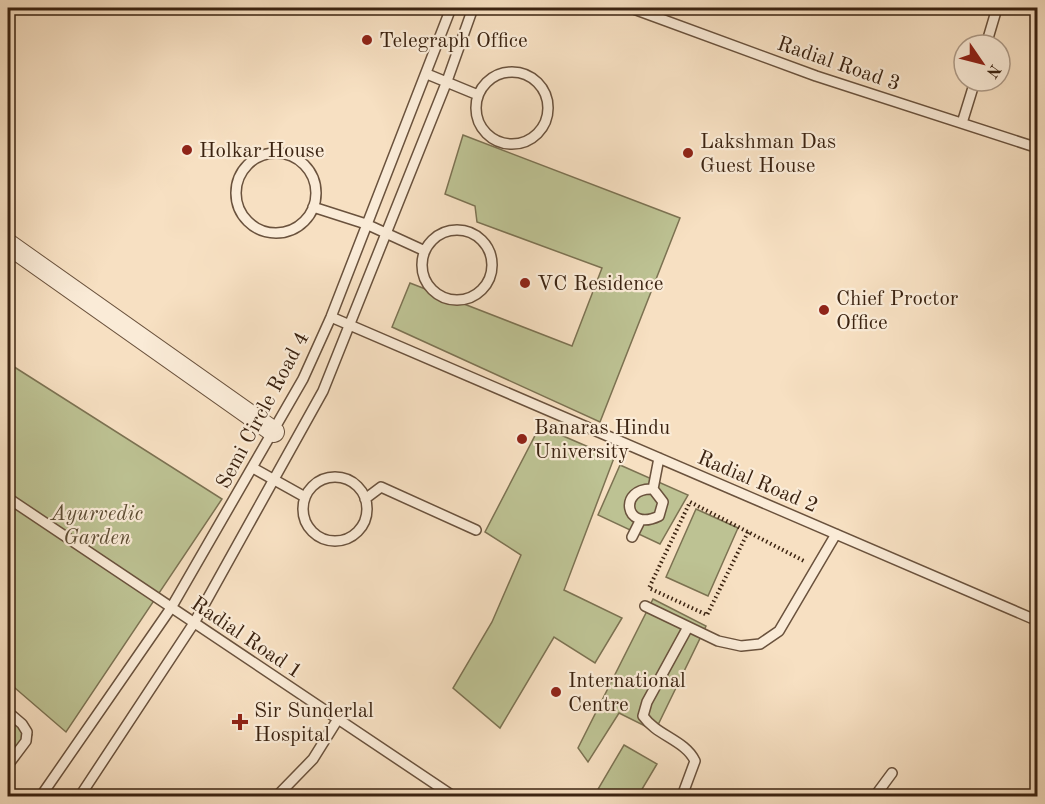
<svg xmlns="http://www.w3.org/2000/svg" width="1045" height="804" viewBox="0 0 1045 804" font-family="'Old Standard TT',serif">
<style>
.green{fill:#bdc293;stroke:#7c7252;stroke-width:1.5}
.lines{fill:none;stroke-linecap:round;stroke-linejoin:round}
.service-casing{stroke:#6a523d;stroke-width:12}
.minor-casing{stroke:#6a523d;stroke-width:22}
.path{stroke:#3b2311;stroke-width:4;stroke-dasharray:1.5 3;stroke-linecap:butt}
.service{stroke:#faebd7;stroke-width:9}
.minor{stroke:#faebd7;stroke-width:20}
.poi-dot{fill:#8f2418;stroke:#faebd7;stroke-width:2}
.labels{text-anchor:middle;stroke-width:4.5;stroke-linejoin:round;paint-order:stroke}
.poi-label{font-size:21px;fill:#3b2311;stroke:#faebd7;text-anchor:start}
.street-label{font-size:21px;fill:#3b2311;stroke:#faebd7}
.park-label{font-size:21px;font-style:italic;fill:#5c4b32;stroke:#faebd7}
</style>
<rect width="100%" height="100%" fill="#f7e0c2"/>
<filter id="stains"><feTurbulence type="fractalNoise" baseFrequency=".00333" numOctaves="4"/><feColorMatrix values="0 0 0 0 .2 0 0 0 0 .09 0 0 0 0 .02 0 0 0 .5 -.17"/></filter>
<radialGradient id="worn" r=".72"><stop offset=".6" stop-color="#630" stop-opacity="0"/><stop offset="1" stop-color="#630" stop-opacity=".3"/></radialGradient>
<path class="green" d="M463,135L680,218L600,422L392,327L410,283L572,346L602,268L477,222L475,206L445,194Z
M8,363L222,499L66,732L8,682Z
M540,426L614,458L564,590L622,618L595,663L554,637L500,728L453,688L492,622L521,555L485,532Z
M620,465L688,495L660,544L598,515Z
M696,509L738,528L708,596L666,577Z
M653,599L706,626L655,731L619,713L588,762L578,748Z
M8,717L32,735L8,767Z
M624,745L657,764L638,796H594Z"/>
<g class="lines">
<defs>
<path id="service" d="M631,8L816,76L1038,148
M986,45L997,8
M476 108a36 36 0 1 1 72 0a36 36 0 1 1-72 0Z
M427,74L478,95
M962,123L975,81
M236 193a40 40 0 1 1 80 0a40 40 0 1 1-80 0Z
M313,207L366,224L425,251
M422 265a35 35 0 1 1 70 0a35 35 0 1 1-70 0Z
M331,317L1038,621
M253,468L305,497
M303 509a32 32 0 1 1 64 0a32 32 0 1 1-64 0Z
M653,489C618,487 624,533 659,516L663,502L653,489L659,458
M8,498L453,796
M365,499L381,487L476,530
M632,537L640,521
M645,606L718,641L741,646L760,644L779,631L836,534
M8,712L22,724L27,732L26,741L8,765
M41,796L171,608L303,379L331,317L451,8
M80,796L194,623L323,391L447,81L473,8
M277,796L313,759L338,719
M682,796L695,761C685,740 657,736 643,716L647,702L688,627
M875,796L892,773"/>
<path id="minor" d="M8,244L274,432"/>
</defs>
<use href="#service" class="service-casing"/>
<use href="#minor" class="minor-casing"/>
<path class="path" d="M748,532L707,615L649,588L690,502L806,562"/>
<use href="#service" class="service"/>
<use href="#minor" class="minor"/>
</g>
<g class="poi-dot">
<circle cx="367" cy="40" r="6"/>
<circle cx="187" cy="150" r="6"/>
<circle cx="688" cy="153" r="6"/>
<circle cx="525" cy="283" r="6"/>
<circle cx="824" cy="310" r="6"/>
<circle cx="522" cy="439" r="6"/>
<circle cx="556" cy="692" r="6"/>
<path d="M237 713h6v6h6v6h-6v6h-6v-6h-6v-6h6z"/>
</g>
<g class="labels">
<g class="poi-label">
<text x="379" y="47">Telegraph Office</text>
<text x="700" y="148">Lakshman Das<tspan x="700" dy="24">Guest House</tspan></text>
<text x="199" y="157">Holkar House</text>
<text x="537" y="290">VC Residence</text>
<text x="836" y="305">Chief Proctor<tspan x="836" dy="24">Office</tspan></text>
<text x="534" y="434">Banaras Hindu<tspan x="534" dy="24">University</tspan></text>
<text x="568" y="687">International<tspan x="568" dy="24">Centre</tspan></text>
<text x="254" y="717">Sir Sunderlal<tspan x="254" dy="24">Hospital</tspan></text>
</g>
<g class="street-label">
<text transform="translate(839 63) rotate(19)" y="7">Radial Road 3</text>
<text transform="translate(262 410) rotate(-62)" y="7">Semi Circle Road 4</text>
<text transform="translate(758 481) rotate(23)" y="7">Radial Road 2</text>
<text transform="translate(247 637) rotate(34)" y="7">Radial Road 1</text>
</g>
<g class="park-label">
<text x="97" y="520">Ayurvedic<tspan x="97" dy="24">Garden</tspan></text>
</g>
</g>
<rect width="1045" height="804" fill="none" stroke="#f7e0c2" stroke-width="30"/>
<rect x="9" y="9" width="1027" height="786" fill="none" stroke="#3b2311" stroke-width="3"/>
<rect x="15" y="15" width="1015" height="774" fill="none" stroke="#3b2311" stroke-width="1.5"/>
<g transform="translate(982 63) rotate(125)"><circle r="28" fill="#faebd7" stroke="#ae9b88" stroke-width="1.5"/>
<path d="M0-4.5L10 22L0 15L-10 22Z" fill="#8f2418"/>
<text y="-9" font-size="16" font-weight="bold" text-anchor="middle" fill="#3b2311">N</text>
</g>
<rect width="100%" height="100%" filter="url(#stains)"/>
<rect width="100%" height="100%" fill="url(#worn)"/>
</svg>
